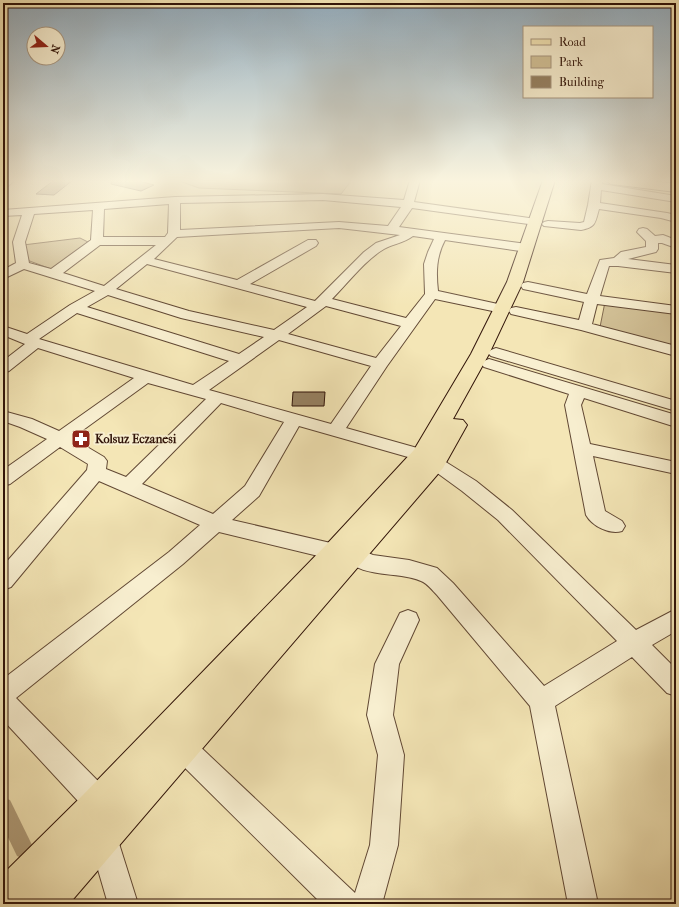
<svg xmlns="http://www.w3.org/2000/svg" width="679" height="907" viewBox="0 0 679 907" font-family="'IM FELL French Canon',serif">
<style>
.green{fill:#d3c298;stroke:#826a50}
.lines{fill:none;stroke-linecap:round;stroke-linejoin:round}
.canal{fill:#b19e7b;fill-rule:evenodd}
.building{fill:#968162;stroke:#301308}
.minor-casing{stroke:#614834;stroke-width:2}
.major-casing{stroke:#301308;stroke-width:2}
.minor{fill:#f8efd0;fill-rule:evenodd}
.major{fill:#f4e6b6;fill-rule:evenodd}
.labels{text-anchor:middle;stroke-width:4;stroke-linejoin:round;paint-order:stroke}
.poi-label{font-size:12px;font-weight:bold;fill:#301308;stroke:#f8efd0;text-anchor:start}
</style>
<rect width="100%" height="100%" fill="#f4e6b6"/>
<filter id="stains"><feTurbulence type="fractalNoise" baseFrequency=".005" numOctaves="4"/><feColorMatrix values="0 0 0 0 .2 0 0 0 0 .09 0 0 0 0 .02 0 0 0 .5 -.17"/></filter>
<radialGradient id="worn" r=".72"><stop offset=".6" stop-color="#630" stop-opacity="0"/><stop offset="1" stop-color="#630" stop-opacity=".3"/></radialGradient>
<path class="green" d="M177,180H352L341,194L199,188Z
M80,238L88,242L51,269L27,260L23,245Z
M605,302L676,313V350L600,327Z"/>
<g class="lines">
<path class="canal" d="M3,798L10,800L34,849L31,856L24,859L17,856L3,827Z"/>
</g>
<path class="building" d="M54,180H73L54,195L36,194Z
M112,180H136L154,185L141,191L111,184Z
M293,392H325L324,406H292Z"/>
<g class="lines">
<defs>
<path id="minor" d="M3,180H15L7,187L3,188Z
M410,180H420L414,202L536,219L540,220L542,222L540,224L536,225L412,208L399,227L527,244L531,245L533,248L531,251L527,252L445,240C436,257 436,273 438,291L507,306L509,309L507,312L502,313L435,299L387,366L346,428L428,451L431,455L429,458L435,457L441,459L476,481L512,510L636,630L676,609V631L652,645L676,669V696L667,693L632,657L555,706L598,904H568L530,706L437,595C433,591 427,583 421,581C400,571 356,579 344,555L342,558L335,560L219,532L183,564L16,698L100,783L138,904H108L78,801L3,720V679L169,552L200,525L99,481L11,587L3,590V566L87,470L88,464L60,447L10,484L3,486V470L47,439L20,427L3,421V411L32,419L59,431L134,378L38,348L9,371L3,373V361L25,344L3,335V326L27,334L70,305L95,291L24,269L3,279V270L16,263L13,242L22,215L3,216V210L175,197L323,194L404,200ZM323,200L401,207L388,226L339,222L180,230V203ZM169,204L168,233L165,237H103L104,209ZM93,210L91,240L51,269L29,263L25,242L34,214ZM339,228L400,235L376,243L364,252L315,301L250,284L316,246L318,243L316,240H308L237,280L154,259L177,237ZM413,236L434,239L428,252L424,264L425,294L406,318L332,299C347,284 365,260 384,249C393,244 404,243 413,236ZM100,245H156L104,286L63,273ZM147,264L307,307L274,330L189,311L116,289ZM108,295L181,318L264,337L239,354L87,307ZM326,306L401,326L376,358L288,334ZM77,313L229,361L193,385L39,339ZM279,340L371,366L331,424L209,390ZM148,383L206,399L126,477L106,469L107,461L104,457L72,438ZM221,403L284,422L245,486L213,514L142,484ZM299,426L422,461L428,459L426,463L429,467L462,491L498,520L617,641L544,686L453,583L437,568L409,560L373,555L354,547L347,549L345,552L342,546L335,544L232,520L259,496Z
M592,180H602V184L676,196V202L601,190L600,203L667,213L676,215V222L661,218L599,209C595,223 596,227 581,230L544,226L542,224L544,222L548,221L580,223L584,222L588,205Z
M643,228L647,229L655,236L663,235L676,240V248L662,243H658V249L656,252L628,259L676,265V273L618,266H609L600,296L676,306V314L597,304L592,324L676,346V356L581,330L511,314L509,311L511,308L516,307L579,320L584,302L528,290L523,289L521,286L523,283L528,282L587,294L600,260L614,258L621,252L646,247V241L637,232L639,229Z
M496,348L676,401V411L491,356L488,353L491,350Z
M489,359L676,415V427L584,398L581,405L590,444L676,462V474L593,456L605,511L622,521L625,526L622,531C610,535 592,526 586,515L565,405L569,394L484,367L481,364L484,361Z
M408,610L416,613L419,620L399,664L393,715L404,755L398,845L382,904H322L175,758L171,749L175,740L184,736L193,740L355,893L370,845L378,755L367,715L375,664L400,613Z"/>
<path id="major" d="M543,180H555L523,282L489,354L453,419L463,420L467,425L443,468L69,904H3V874L82,796L326,545L414,450L471,354L507,282Z
M605,180H646L676,184V192L611,184Z"/>
</defs>
<use href="#minor" class="minor-casing"/>
<use href="#major" class="major-casing"/>
<use href="#minor" class="minor"/>
<use href="#major" class="major"/>
</g>
<linearGradient id="sky" x2="0" y2="1"><stop stop-color="#92abbc"/><stop offset="0.59" stop-color="#faf4de"/><stop offset="1" stop-color="#faf4de" stop-opacity="0"/></linearGradient>
<rect width="679" height="307" fill="url(#sky)"/>
<defs>
<symbol id="pharmacy-square" viewBox="-11 -11 22 22"><rect x="-9" y="-9" width="18" height="18" rx="4" fill="#8f2418" stroke="#f8efd0"/><path d="M-2-6h4v4h4v4h-4v4h-4v-4h-4v-4h4Z" fill="#fff"/></symbol>
</defs>
<g fill-rule="evenodd">
<use href="#pharmacy-square" x="70" y="428" width="22" height="22"/>
</g>
<g class="labels">
<g class="poi-label">
<text x="95" y="443">Kolsuz Eczanesi</text>
</g>
</g>
<rect width="679" height="907" fill="none" stroke="#f4e6b6" stroke-width="16"/>
<rect x="4" y="4" width="671" height="899" fill="none" stroke="#301308" stroke-width="2"/>
<rect x="8" y="8" width="663" height="891" fill="none" stroke="#301308"/>
<rect x="523" y="26" width="130" height="72" fill="#f8efd0" stroke="#a89780"/>
<rect x="531" y="39" width="20" height="6" fill="#f4e6b6" stroke="#a89780"/>
<text x="559" y="46" font-size="12" fill="#301308">Road</text>
<rect x="531" y="56" width="20" height="12" fill="#d3c298" stroke="#a89780"/>
<text x="559" y="66" font-size="12" fill="#301308">Park</text>
<rect x="531" y="76" width="20" height="12" fill="#968162" stroke="#a89780"/>
<text x="559" y="86" font-size="12" fill="#301308">Building</text>
<g transform="translate(46 46) rotate(109)"><circle r="19" fill="#f8efd0" stroke="#a89780"/>
<path d="M0-3L7 15L0 10L-7 15Z" fill="#8f2418"/>
<text y="-6" font-size="11" font-weight="bold" text-anchor="middle" fill="#301308">N</text>
</g>
<rect width="100%" height="100%" filter="url(#stains)"/>
<rect width="100%" height="100%" fill="url(#worn)"/>
</svg>
